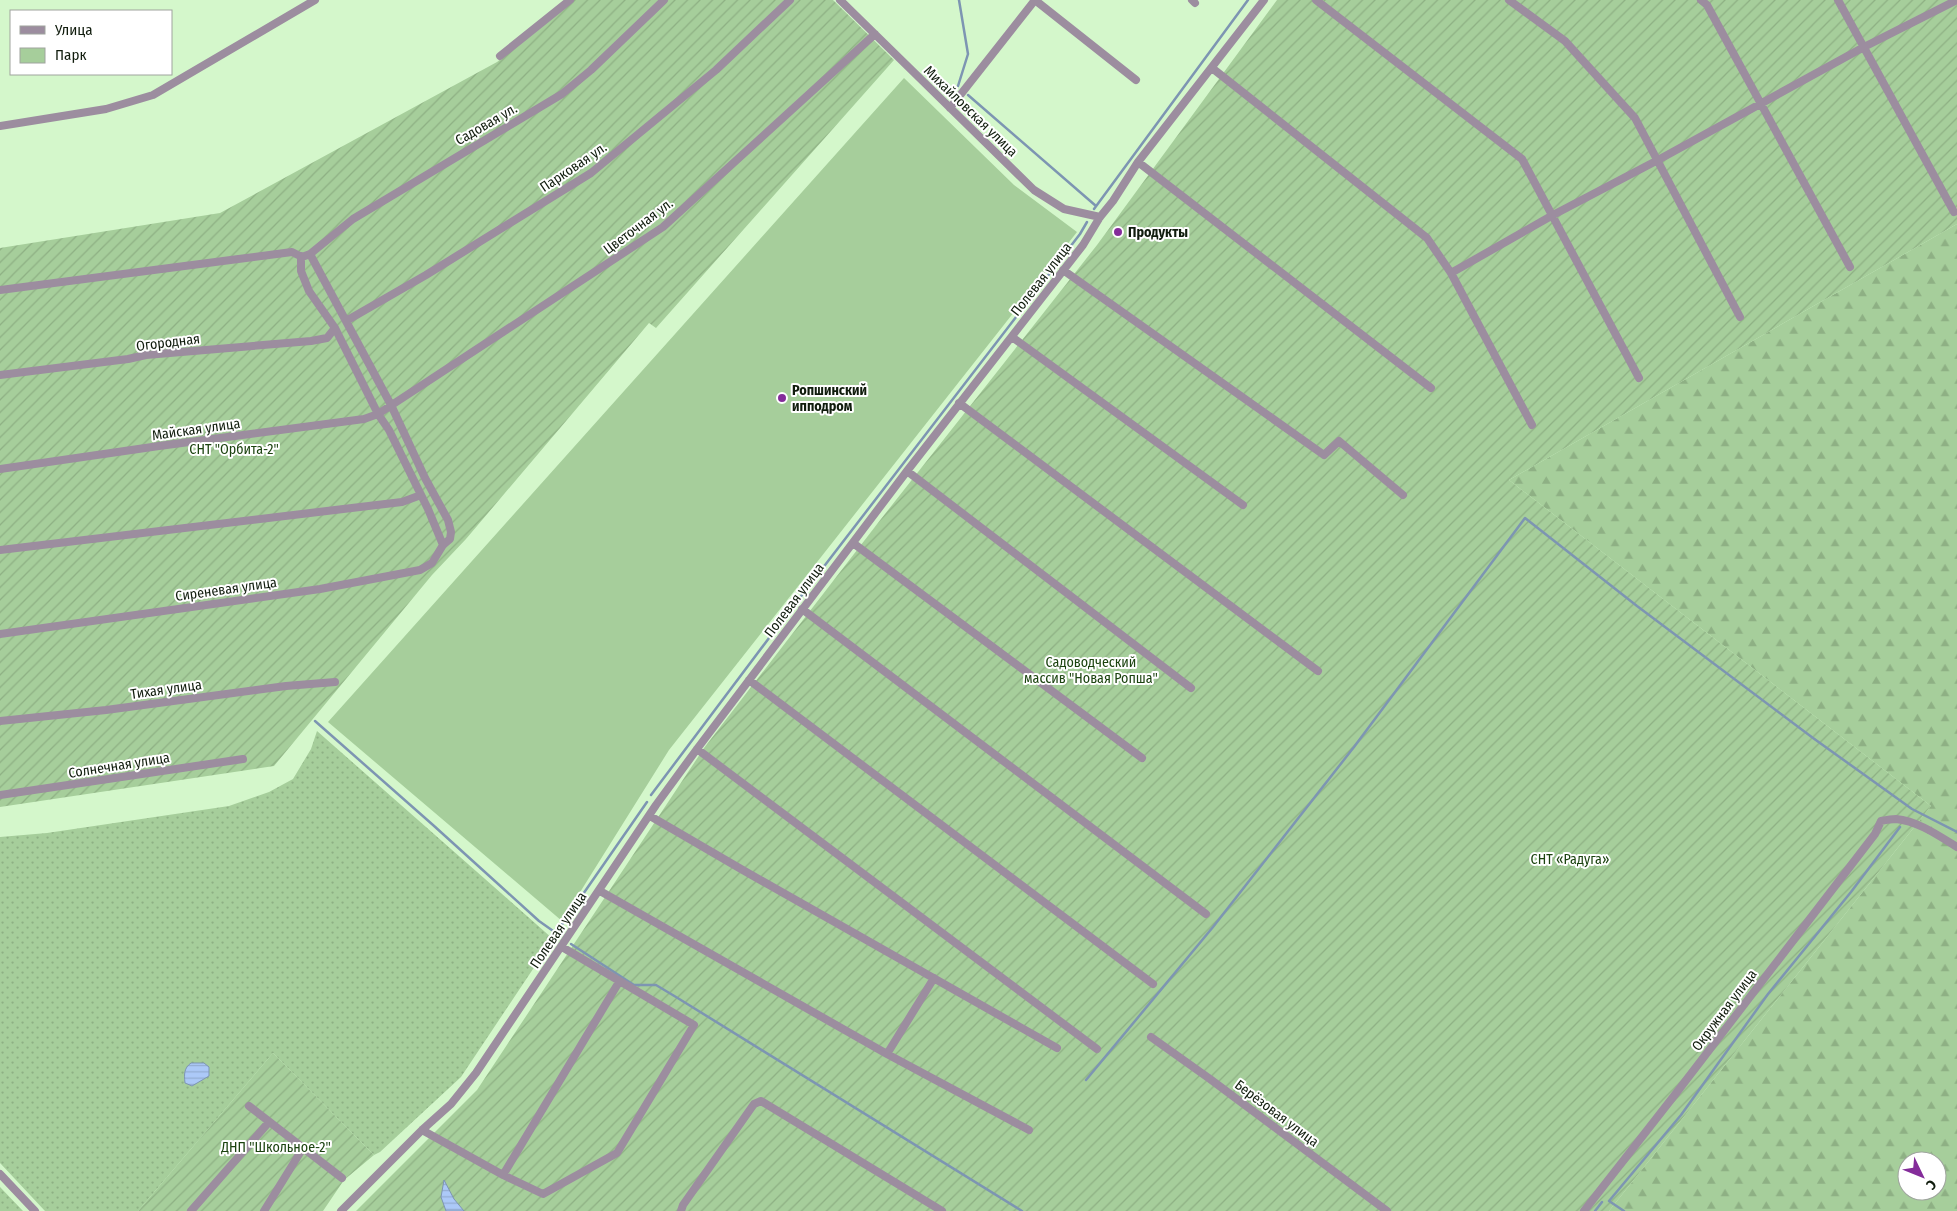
<svg xmlns="http://www.w3.org/2000/svg" width="1957" height="1211" viewBox="0 0 1957 1211" font-family="'Fira Sans Condensed',sans-serif">
<style>
.grass{fill:url(#grass-dots)}
.forest{fill:url(#forest-firs);fill-rule:evenodd}
.park{fill:#a6ce9b}
.garden{fill:url(#garden-furrows)}
.water{fill:url(#water-rules);stroke:#7d95b2}
.lines{fill:none;stroke-linecap:round;stroke-linejoin:round}
.stream{stroke:#7d95b2;stroke-width:2.5}
.minor{stroke:#9c8d9f;stroke-width:8}
.poi-dot{fill:#842c9a;stroke:#fff;stroke-width:2}
.labels{text-anchor:middle;stroke-width:4;stroke-linejoin:round;paint-order:stroke}
.street-label{font-size:14px;fill:#101c0d;stroke:#fff}
.poi-label{font-size:14px;font-weight:bold;fill:#101c0d;stroke:#fff;text-anchor:start}
.park-label{font-size:14px;fill:#1b430f;stroke:#fff}
</style>
<defs>
<pattern id="grass-dots" width="8" height="8" patternUnits="userSpaceOnUse" patternTransform="scale(1.25)"><rect width="8" height="8" fill="#a6ce9b"/><path d="M2 2h.1M6 6h.1" fill="none" stroke="#8eb084" stroke-width="1.8" stroke-linecap="round"/></pattern>
<pattern id="forest-firs" width="22" height="20" patternUnits="userSpaceOnUse" patternTransform="scale(1.25)"><rect width="22" height="20" fill="#a6ce9b"/><path d="M5 1l3.5 6h-7zM16 11l3.5 6h-7z" fill="#8eb084"/></pattern>
<pattern id="garden-furrows" width="10" height="10" patternUnits="userSpaceOnUse" patternTransform="scale(1.25)"><rect width="10" height="10" fill="#a6ce9b"/><path d="M-1 1l2-2M0 10L10 0M9 11l2-2" fill="none" stroke="#8eb084"/></pattern>
<pattern id="water-rules" width="6" height="5" patternUnits="userSpaceOnUse" patternTransform="scale(1.25)"><rect width="6" height="5" fill="#acc9f8"/><path d="M0 2.5h6" fill="none" stroke="#93acd3"/></pattern>
</defs>
<rect width="100%" height="100%" fill="#d4f7cb"/>
<path class="grass" d="M317,731L553,939L461,1077L380,1152L374,1155L273,1053L138,1211H45L0,1163V837L47,833L229,806L269,792L293,779L311,749Z
M0,1187L23,1211H0Z"/>
<path class="forest" d="M1957,224V1211H1609L1931,806L1509,480ZM1907,1161H1937V1191H1907Z"/>
<path class="park" d="M904,78L1014,185L1077,232L669,750L562,921L328,722Z"/>
<path class="garden" d="M574,0H833L894,60L656,328L649,323L466,539L432,575L274,766L0,807V248L220,213L497,62Z
M1277,0H1957V224L1509,480L1931,806L1609,1211H356L477,1090L704,748L881,519L1097,245Z
M273,1053L374,1155L344,1180L323,1211H138Z"/>
<path class="water" d="M191,1063H204L209,1067V1076L192,1086L185,1083C184,1074 184,1068 191,1063Z
M444,1180L454,1199L464,1211H446L441,1197Z"/>
<g class="lines">
<path class="stream" d="M958,86L968,54L959,0
M968,95L1096,206
M1094,209L1248,0
M315,721L433,825L539,921L556,933L647,802
M651,795L775,630L1080,234L1087,222
M571,944L634,985H656L676,997L1022,1211
M1086,1080L1213,927L1354,747L1525,518L1637,606L1813,738L1912,809L1957,832
M1595,1211L1602,1202
M1624,1211L1609,1201L1681,1115L1768,994L1851,892L1900,827"/>
<path class="minor" d="M840,0L1034,190L1064,209L1100,217
M1035,0L1136,80
M1192,0L1195,3
M1316,0L1522,159L1639,378
M1509,0L1565,41L1635,118L1740,317
M1701,0L1707,5L1850,267
M1838,0L1954,212
M500,56L570,0
M1212,68L1427,238L1451,273L1532,425
M950,108L1035,0
M0,126L106,109L153,95L315,0
M1138,162L1431,388
M301,256V271L309,291L335,328L378,414L389,430L428,509L443,545
M1063,270L1324,455L1339,441L1403,495
M1451,273L1553,215L1658,160L1864,47L1957,0
M0,290L292,252L302,257L310,254L353,219L562,94L591,70L664,0
M346,321L426,275L591,173L716,70L790,0
M1012,337L1243,505
M0,375L128,359L146,355L311,341L327,338L335,328
M959,403L1318,671
M0,469L159,446L364,419L378,414L663,227L875,34
M907,471L1191,688
M853,543L1142,758
M0,550L402,502L421,495
M802,609L1206,914
M0,634L320,589L420,570L432,563L443,545L450,539L451,532L448,520L425,478L391,405L310,254
M749,680L1153,984
M0,721L106,710L286,686L335,682
M697,749L1097,1049
M0,795L243,759
M650,816L741,869L1057,1048
M600,891L887,1054L1029,1130
M1151,1037L1210,1079L1387,1211
M887,1054L934,978
M249,1106L342,1178
M422,1130L503,1175L543,1194L617,1153L694,1025L562,947
M0,1174L35,1211
M503,1175L619,982
M191,1211L269,1122
M264,1211L303,1148
M341,1211L422,1130L451,1104L476,1073L656,805L697,749L907,471L1083,245L1100,217L1113,201L1138,162L1264,0
M681,1211L683,1205L754,1104L761,1101L942,1211
M1584,1211L1677,1092L1875,834L1881,821C1886,820 1892,819 1896,819C1918,821 1939,836 1957,847"/>
</g>
<g class="poi-dot">
<circle cx="1118" cy="232" r="5"/>
<circle cx="782" cy="398" r="5"/>
</g>
<g class="labels">
<g class="street-label">
<text transform="translate(971 111) rotate(44)" y="5">Михайловская улица</text>
<text transform="translate(486 124) rotate(-30)" y="5">Садовая ул.</text>
<text transform="translate(573 167) rotate(-34)" y="5">Парковая ул.</text>
<text transform="translate(638 226) rotate(-37)" y="5">Цветочная ул.</text>
<text transform="translate(1041 279) rotate(-52)" y="5">Полевая улица</text>
<text transform="translate(168 342) rotate(-7)" y="5">Огородная</text>
<text transform="translate(196 429) rotate(-8)" y="5">Майская улица</text>
<text transform="translate(226 589) rotate(-8)" y="5">Сиреневая улица</text>
<text transform="translate(794 600) rotate(-53)" y="5">Полевая улица</text>
<text transform="translate(166 689) rotate(-8)" y="5">Тихая улица</text>
<text transform="translate(119 765) rotate(-9)" y="5">Солнечная улица</text>
<text transform="translate(558 930) rotate(-56)" y="5">Полевая улица</text>
<text transform="translate(1724 1010) rotate(-53)" y="5">Окружная улица</text>
<text transform="translate(1277 1113) rotate(37)" y="5">Берёзовая улица</text>
</g>
<g class="poi-label">
<text x="1128" y="237">Продукты</text>
<text x="792" y="395">Ропшинский<tspan x="792" dy="16">ипподром</tspan></text>
</g>
<g class="park-label">
<text x="234" y="454">СНТ "Орбита-2"</text>
<text x="1091" y="667">Садоводческий<tspan x="1091" dy="16">массив "Новая Ропша"</tspan></text>
<text x="1570" y="864">СНТ «Радуга»</text>
<text x="276" y="1152">ДНП "Школьное-2"</text>
</g>
</g>
<rect x="10" y="10" width="162" height="65" fill="#ffffff" stroke="#9fa49e"/>
<rect x="20" y="26" width="25" height="8" fill="#9c8d9f" stroke="#9fa49e"/>
<text x="55" y="35" font-size="15" fill="#101c0d">Улица</text>
<rect x="20" y="48" width="25" height="15" fill="#a6ce9b" stroke="#9fa49e"/>
<text x="55" y="60" font-size="15" fill="#101c0d">Парк</text>
<g transform="translate(1922 1176) rotate(133)"><circle r="24" fill="#ffffff" stroke="#9fa49e"/>
<path d="M0-4L9 19L0 12L-9 19Z" fill="#842c9a"/>
<text y="-8" font-size="14" font-weight="bold" text-anchor="middle" fill="#101c0d">С</text>
</g>
</svg>
